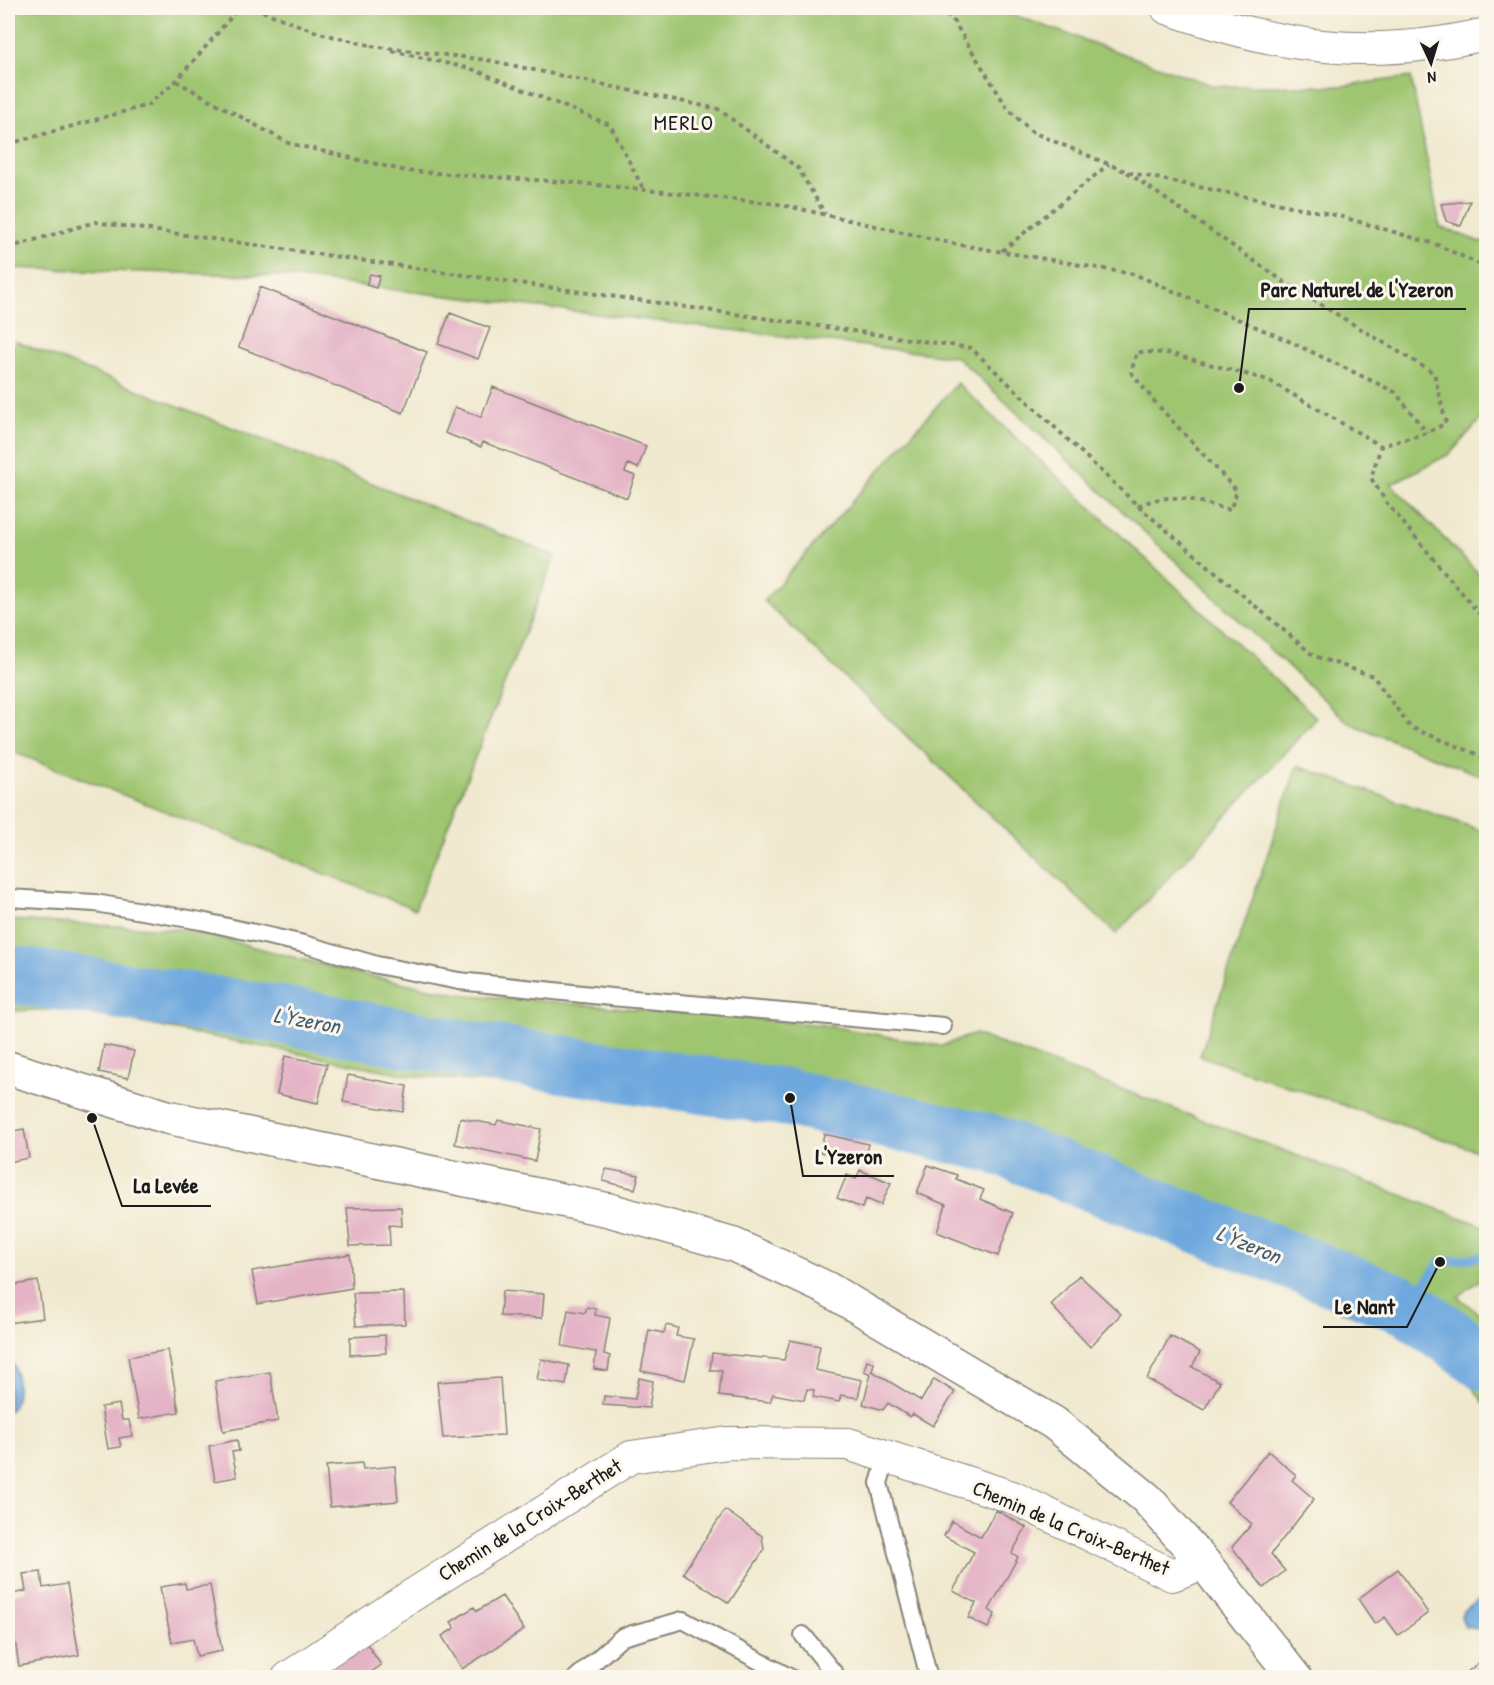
<svg xmlns="http://www.w3.org/2000/svg" width="1494" height="1685" viewBox="0 0 1494 1685" font-family="'Patrick Hand',sans-serif">
<style>
.green{fill:#9ec570;stroke:#5d7046;stroke-width:1.5}
.water{fill:#6ea8de;stroke:#45627d;stroke-width:1.5}
.lines{fill:none;stroke-linecap:round;stroke-linejoin:round}
.stream{stroke:#6ea8de;stroke-width:9}
.river{stroke:#6ea8de;stroke-width:58}
.building{fill:#e4b3c6}
.service-casing{stroke:#868276;stroke-width:20}
.minor-casing{stroke:#868276;stroke-width:34}
.secondary-casing{stroke:#868276;stroke-width:36}
.path{stroke:#868276;stroke-width:4;stroke-dasharray:4.5 4.5;stroke-linecap:butt}
.service{stroke:#fff;stroke-width:16}
.minor{stroke:#fff;stroke-width:32}
.secondary{stroke:#fff;stroke-width:33}
.labels{text-anchor:middle;stroke-width:6;stroke-linejoin:round;paint-order:stroke}
.street-label{font-size:21px;fill:#1c1c1c;stroke:#fbf7ec}
.neighbourhood-label{font-size:22px;letter-spacing:1.5px;fill:#1c1c1c;stroke:#fbf7ec}
.water-label{font-size:22px;font-style:italic;fill:#415b73;stroke:#fbf7ec}
.leader{fill:none;stroke:#1c1c1c;stroke-width:2}
.callout-dot{fill:#1c1c1c;stroke:#fbf7ec;stroke-width:2}
.callout-label{font-size:22px;text-anchor:middle;font-weight:bold;fill:#1c1c1c;stroke:#fbf7ec;stroke-width:6;stroke-linejoin:round;paint-order:stroke}
</style>
<rect width="100%" height="100%" fill="#fbf7ec"/>
<filter id="ink" filterUnits="userSpaceOnUse"><feTurbulence type="fractalNoise" baseFrequency=".0167" numOctaves="2"/><feDisplacementMap in="SourceGraphic" scale="12" xChannelSelector="R" yChannelSelector="G"/><feConvolveMatrix kernelMatrix="1 2 1 2 8 2 1 2 1" color-interpolation-filters="sRGB"/></filter>
<filter id="wash" filterUnits="userSpaceOnUse"><feTurbulence type="fractalNoise" baseFrequency=".008" numOctaves="4" result="noise"/><feDisplacementMap in="SourceGraphic" scale="24" xChannelSelector="R" yChannelSelector="G"/><feGaussianBlur stdDeviation="1.35" result="paint"/><feColorMatrix in="noise" values="0 0 0 0 0 0 0 0 0 0 0 0 0 0 0 0 0 1.4 0 .05"/><feComposite in="paint" operator="in"/></filter>
<g filter="url(#wash)">
<rect width="100%" height="100%" fill="#f0e9cf"/>
<path class="green" d="M21,8H994L1214,86H1341L1411,77L1440,227L1486,244V419H1481L1450,454L1391,484L1486,581V778L1349,723L957,357L280,276L8,268V12Z
M15,341L555,556L415,909L8,750V360Z
M957,383L1317,718L1116,934L764,601Z
M1297,766L1486,832V1154L1200,1056Z
M8,920L188,930L355,973L459,994L824,1025L941,1046L975,1034L1486,1227V1275L1458,1297L1486,1319V1406L1463,1374L1405,1330L1319,1286L1188,1237L1106,1214L903,1141L637,1096L408,1075L68,1009L8,1011Z"/>
<path class="water" d="M8,1357C19,1366 21,1402 9,1411Z
M1486,1594V1622L1477,1629L1465,1627L1461,1616L1463,1611Z"/>
<g class="lines">
<path class="stream" d="M1408,1307L1440,1262L1486,1256"/>
<path class="river" d="M8,974L282,1015L481,1052L790,1098L994,1144L1408,1307L1486,1362"/>
</g>
<g id="blocks">
<path class="building" d="M1470,201L1461,226L1446,221L1441,204Z
M370,274L380,276L376,288L366,285Z
M260,287L427,352L403,413L239,347Z
M450,313L490,328L478,359L438,344Z
M493,387L646,446L638,468L628,464L625,472L635,476L627,498L483,442L481,447L445,433L455,407L481,417Z
M104,1045L134,1051L128,1078L99,1072Z
M285,1056L327,1064L318,1103L277,1094Z
M348,1075L407,1086L403,1112L343,1102Z
M460,1118L496,1125L498,1120L541,1129L535,1161L455,1144Z
M24,1129L29,1158L8,1162V1132Z
M824,1134L868,1144L864,1162L820,1152Z
M928,1165L957,1175L956,1179L984,1190L980,1199L1013,1213L998,1256L937,1232L946,1205L917,1193Z
M606,1169L639,1175L635,1189L603,1181Z
M860,1170L891,1183L881,1205L866,1199L862,1208L837,1198L847,1175L856,1179Z
M401,1207L402,1226L389,1225L390,1245L350,1246L347,1208Z
M350,1254L352,1288L258,1304L252,1271Z
M1079,1275L1121,1314L1090,1347L1051,1305Z
M38,1281L43,1318L8,1323V1286Z
M502,1291L544,1294L542,1318L500,1316Z
M404,1292L405,1324L356,1326L353,1293Z
M587,1307L596,1309L595,1315L610,1318L604,1354L610,1356L608,1371L594,1369L596,1352L562,1346L568,1310L585,1313Z
M666,1325L678,1328L676,1336L694,1339L685,1380L641,1371L649,1330L664,1333Z
M385,1335L386,1353L350,1355V1337Z
M1170,1336L1200,1352L1192,1367L1220,1382L1204,1410L1147,1379Z
M790,1340L820,1346L815,1370L862,1380L858,1398L841,1395L839,1402L813,1397L814,1390L807,1389L804,1400L773,1394L770,1402L719,1396L722,1370H710L712,1353L784,1360Z
M168,1350L179,1412L139,1419L128,1357Z
M541,1359L569,1365L566,1385L537,1380Z
M867,1360L874,1363L872,1371L921,1401L934,1379L955,1392L933,1426L913,1414L910,1417L888,1403L883,1410L863,1404L871,1374L864,1371Z
M270,1372L278,1421L223,1431L215,1381Z
M500,1378L504,1435L443,1438L437,1382Z
M639,1378L653,1381L649,1408L603,1405L604,1396L635,1399Z
M119,1404L122,1420H129L132,1436L119,1438L121,1447L108,1449L101,1407Z
M237,1440L239,1451L232,1452L237,1477L215,1481L209,1446Z
M1268,1451L1296,1475L1292,1480L1314,1499L1271,1554L1285,1571L1264,1588L1232,1547L1252,1524L1227,1502Z
M362,1463L363,1469L395,1466L398,1501L330,1507L326,1466Z
M725,1510L762,1536L764,1550L729,1603L683,1573Z
M996,1510L1026,1527L1012,1553L1018,1557L989,1610L995,1614L988,1628L968,1618L976,1603L953,1591L974,1552L944,1536L952,1521L981,1537Z
M1398,1569L1428,1613L1398,1635L1385,1617L1375,1624L1358,1599Z
M41,1572L43,1588L67,1584L79,1655L19,1666L8,1595L26,1591L23,1574Z
M185,1583L186,1589L210,1585L222,1651L197,1656L193,1639L172,1643L160,1587Z
M502,1596L524,1630L462,1669L442,1636L455,1628L451,1622L474,1607L477,1611Z
M367,1644L381,1665L363,1678H310L319,1676Z
M1486,1657V1678H1460Z"/>
</g>
</g>
<g filter="url(#ink)">
<use href="#blocks" fill-opacity="0" stroke="#868276" stroke-width="1.5"/>
<g class="lines">
<defs>
<path id="service" d="M8,898L95,903L201,921L304,944L377,965L459,981L611,997L943,1026
M887,1457L879,1483L929,1678
M803,1635L838,1678
M576,1678L622,1637L683,1620L791,1678"/>
<path id="minor" d="M1167,8C1280,48 1368,61 1486,34
M288,1678L392,1608L631,1457L728,1443L848,1444L1012,1497L1172,1575L1204,1563"/>
<path id="secondary" d="M8,1068L167,1117L609,1210L734,1245L826,1288L1054,1423L1146,1498L1204,1563L1295,1678"/>
</defs>
<use href="#service" class="service-casing"/>
<use href="#minor" class="minor-casing"/>
<use href="#secondary" class="secondary-casing"/>
<path class="path" d="M254,8L319,33L373,46
M929,8L951,17L1008,109L1032,132L1127,172L1339,216L1435,244L1486,267
M371,46L487,60L718,109L798,168L825,214
M392,51L472,69L610,125L644,190
M176,81L288,143L406,171L579,183L778,204L955,244L1134,274L1291,342L1395,392L1427,433
M8,144L148,105L176,81L239,8
M1127,172L1290,286L1434,373L1446,423L1427,433L1381,446L1371,478L1386,502L1486,622
M8,248L95,222L971,348L1138,506L1314,656L1373,676L1410,727L1486,758
M1002,251L1109,164
M1138,506C1171,490 1196,501 1230,510L1237,491L1154,401L1131,372L1137,352L1168,353L1268,380L1381,446"/>
<use href="#service" class="service"/>
<use href="#minor" class="minor"/>
<use href="#secondary" class="secondary"/>
</g>
</g>
<g class="labels">
<g class="street-label">
<text transform="translate(530 1520) rotate(-32)" y="7">Chemin de la Croix-Berthet</text>
<text transform="translate(1071 1528) rotate(23)" y="7">Chemin de la Croix-Berthet</text>
</g>
<g class="neighbourhood-label">
<text x="684" y="130">MERLO</text>
</g>
<g class="water-label">
<text transform="translate(307 1020) rotate(10)" y="8">L'Yzeron</text>
<text transform="translate(1249 1244) rotate(22)" y="8">L'Yzeron</text>
</g>
</g>
<path class="leader" d="M1239 388L1249 309H1466M790 1098L803 1176H894M92 1118L122 1206H211M1440 1262L1407 1327H1323"/>
<g class="callout-dot">
<circle cx="1239" cy="388" r="6"/>
<circle cx="790" cy="1098" r="6"/>
<circle cx="92" cy="1118" r="6"/>
<circle cx="1440" cy="1262" r="6"/>
</g>
<g class="callout-label">
<text x="1357" y="297">Parc Naturel de l'Yzeron</text>
<text x="849" y="1164">L'Yzeron</text>
<text x="166" y="1193">La Levée</text>
<text x="1365" y="1314">Le Nant</text>
</g>
<rect width="1494" height="1685" fill="none" stroke="#fbf7ec" stroke-width="30"/>
<g transform="translate(1431 63) rotate(176)" stroke="#fbf7ec" stroke-width="4.5" paint-order="stroke">
<path d="M0-4.5L10 22L0 15L-10 22Z" fill="#1c1c1c"/>
<text y="-9" font-size="16" font-weight="bold" text-anchor="middle" fill="#1c1c1c">N</text>
</g>
</svg>
